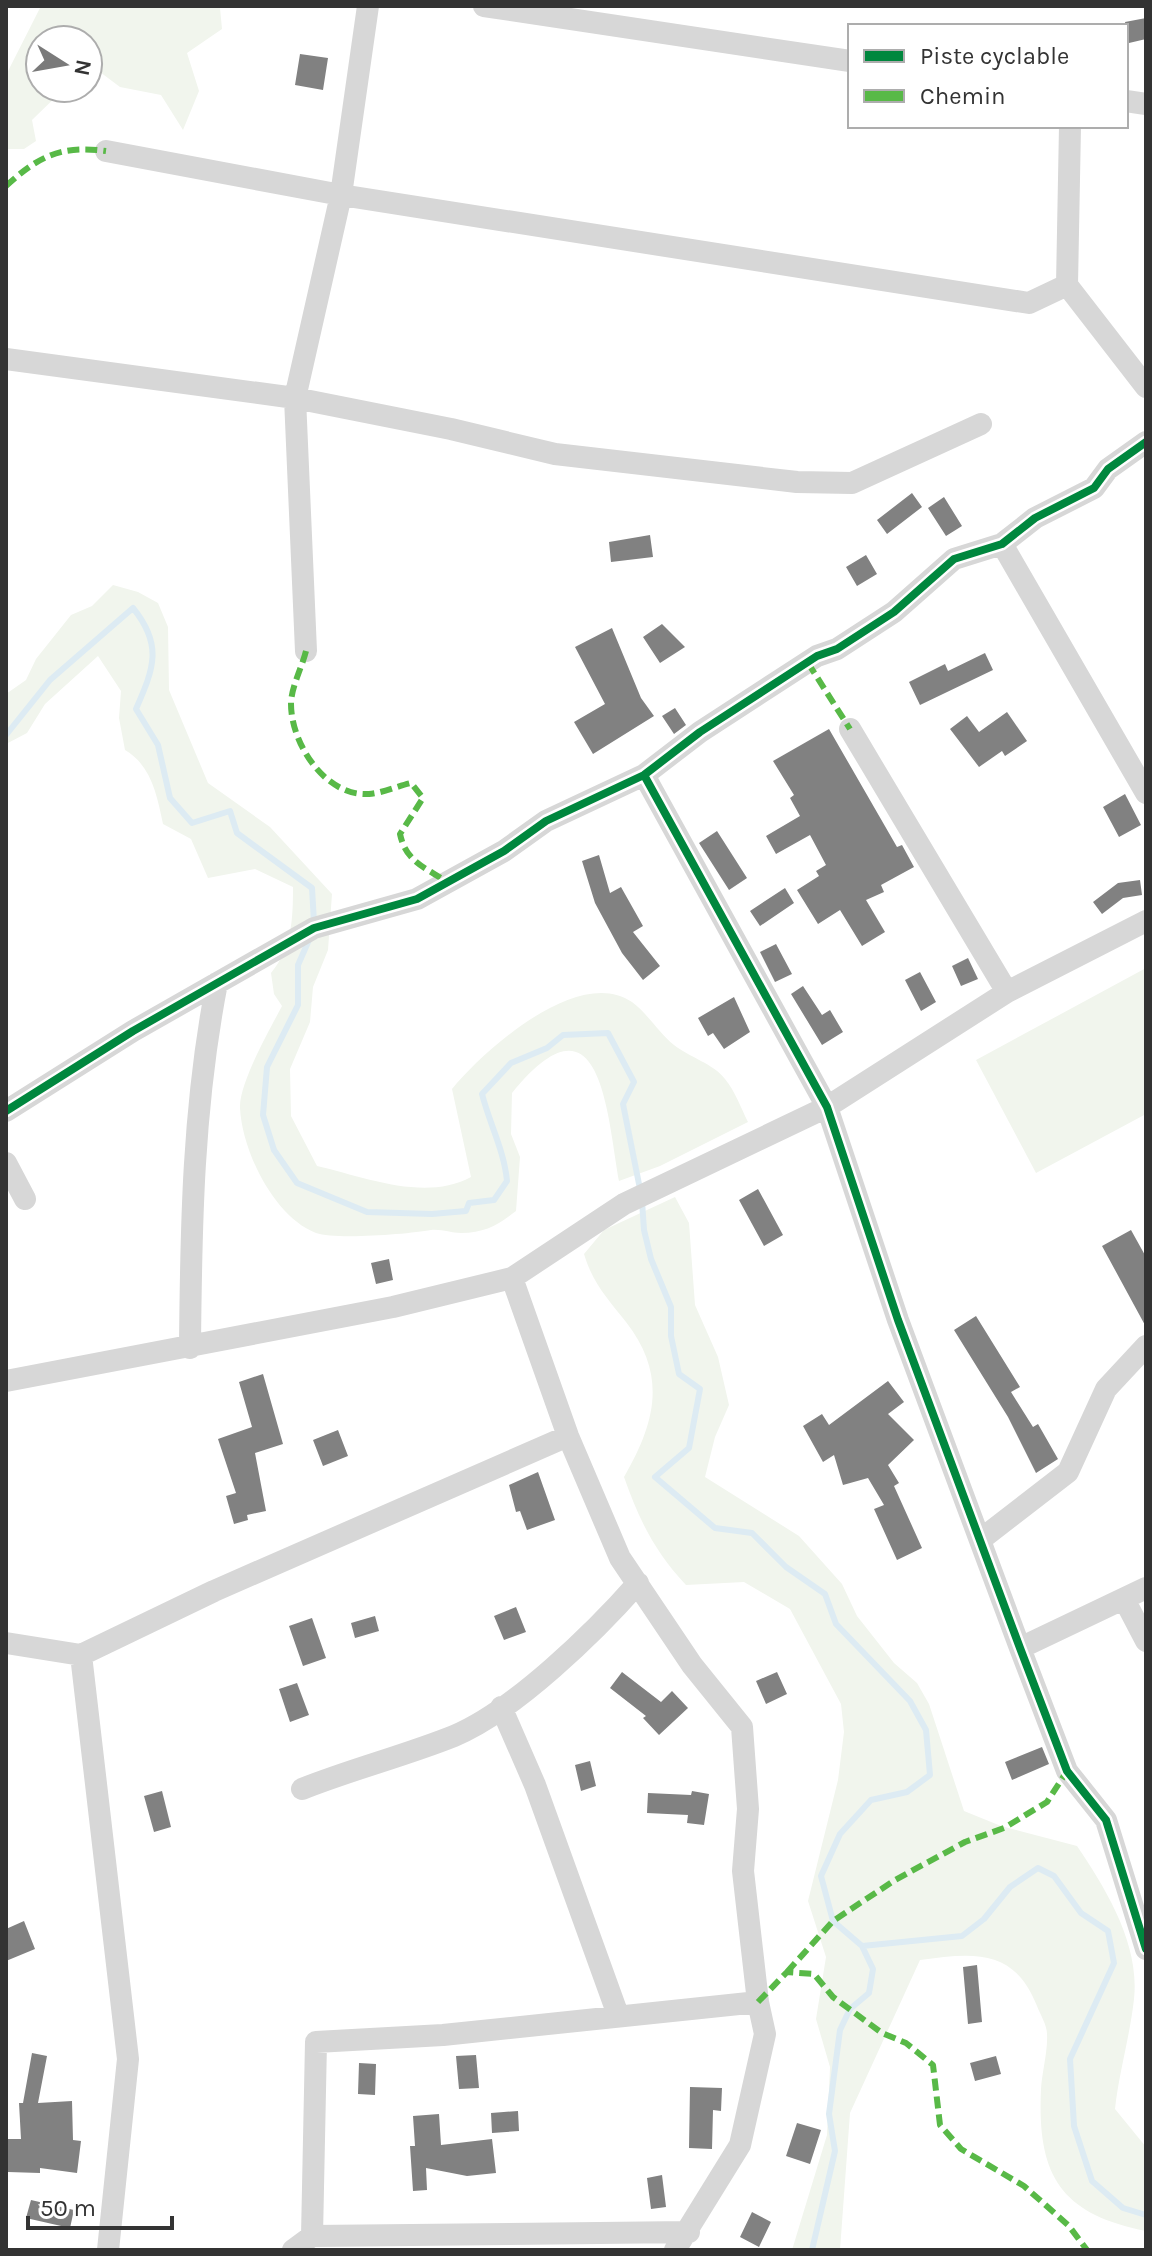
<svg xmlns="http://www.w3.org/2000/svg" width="1152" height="2256" viewBox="0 0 1152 2256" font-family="Karla,sans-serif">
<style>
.green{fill:#f1f5ed}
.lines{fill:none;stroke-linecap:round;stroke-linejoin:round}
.stream{stroke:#ddebf3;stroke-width:6}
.building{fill:#818181}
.minor{stroke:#d7d7d7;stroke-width:22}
.quiet{stroke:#58b947;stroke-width:6;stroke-dasharray:12 6;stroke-linecap:butt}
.cycleway-casing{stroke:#fff;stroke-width:13}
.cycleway{stroke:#00873e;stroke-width:8}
</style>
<rect width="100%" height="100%" fill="#fff"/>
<path class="green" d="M41,6L220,8L222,29L187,53L199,91L183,130L161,95L120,87L88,63V40H40V88H65L32,120L36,141L24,149H6V75Z
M113,585L138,592L158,603L168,627L169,690L208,783L270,827L332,894L328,950L313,987L310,1022L290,1069L291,1116L317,1166C365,1177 425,1202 471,1177L452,1089C484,1050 579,965 632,1002C647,1013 659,1033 674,1045C689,1057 714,1064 725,1079C735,1091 741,1108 748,1122L660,1166L619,1181C607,1113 601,984 512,1093L511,1134L520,1157L516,1211C498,1225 485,1233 461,1233C451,1233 442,1229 431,1230C409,1234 336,1240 316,1233C274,1217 242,1151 240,1108C239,1083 270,1029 282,1006L274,994L271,973C292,948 293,919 293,887L255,869L208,878L191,839L163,824C157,795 151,765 125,750L119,718L121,691L98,656L45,704L27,733L6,744V694L26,680L36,659L71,615L92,606Z
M1146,968V1114L1036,1173L976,1060Z
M675,1197L689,1223L695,1305L718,1357L729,1405L715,1437L705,1477L799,1536L842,1584L857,1616L894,1663L917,1683L929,1704L964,1811L1001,1826L1077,1846C1106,1889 1140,1944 1134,1999C1130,2036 1119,2072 1115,2109L1146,2147V2231C1060,2214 1037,2175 1041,2089C1042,2072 1048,2051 1047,2034C1047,2025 1040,2014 1037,2006C1014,1947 972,1953 920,1960L850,2113L840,2250H792L827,2135L830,2067L816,2019L826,1957L808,1901L838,1780L844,1732L841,1704L790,1609L744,1582L686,1585C655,1552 639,1520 624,1477C655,1423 668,1376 626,1322C608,1299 593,1284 584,1254L604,1230Z"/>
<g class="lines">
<path class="stream" d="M6,735L50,680L133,608C163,645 154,668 136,709L158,745L170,798L192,823L230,811L237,833L312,888L314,922
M309,940L298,965V1005L267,1067L263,1115L274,1150L297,1183L367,1212L432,1214L466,1211L469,1203L494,1200L507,1181C504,1150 490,1125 482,1094L511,1063L547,1048L563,1035L608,1033L634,1082L623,1104L640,1189
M642,1201L644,1230L651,1259L671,1307V1336L679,1374L700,1389L689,1448L655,1477L715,1528L752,1533L786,1567L825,1594L836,1624L910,1701L926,1730L930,1775L907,1792L871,1800L840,1834L821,1876L833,1921L862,1946L962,1936L984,1919L1010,1887L1038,1868L1054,1876L1081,1913L1108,1931L1114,1963L1070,2059L1074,2126L1092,2181L1123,2208L1146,2215
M812,2250L835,2151L829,2114L840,2030L850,2009L869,1993L873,1969L862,1946"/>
</g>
<path class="building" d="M1146,18V39L1129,43L1125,22Z
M300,54L328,58L323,90L295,85Z
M912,493L922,507L887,534L877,520Z
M944,497L962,526L946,536L928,508Z
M650,535L653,557L611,562L609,542Z
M866,555L877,574L857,586L846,567Z
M662,624L685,647L660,663L643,637Z
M612,628L641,698L654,716L593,754L574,722L605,704L575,647Z
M985,653L993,670L920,705L909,682L945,664L948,671Z
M675,708L686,725L674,734L662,716Z
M1007,712L1027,741L1005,756L1002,751L979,767L950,729L967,716L979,732Z
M829,729L897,847L902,845L914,867L881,885L884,892L866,900L885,932L862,946L840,910L818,924L797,890L819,876L816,871L826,865L810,835L776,854L766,836L800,816L790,798L794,795L773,761Z
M1125,794L1141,825L1119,837L1103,807Z
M717,831L747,878L729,890L699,843Z
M599,855L610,893L621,887L643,926L633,932L660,966L643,980L622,953L595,903L582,861Z
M1140,880L1142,895L1123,898L1102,914L1093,902L1118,883Z
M785,888L794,903L760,926L750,911Z
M776,944L792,974L775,982L760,952Z
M968,958L978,979L961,986L952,966Z
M920,972L936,1002L921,1011L905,980Z
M803,986L822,1015L830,1010L843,1032L822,1045L791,994Z
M734,997L750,1032L724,1049L713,1033L708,1036L698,1018Z
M758,1189L783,1235L764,1246L739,1200Z
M1131,1230L1146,1257V1327L1102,1246Z
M389,1259L393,1280L376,1284L371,1263Z
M976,1316L1020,1387L1011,1392L1033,1427L1038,1424L1058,1459L1036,1473L1008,1417L954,1330Z
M263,1374L283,1444L255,1453L266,1511L247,1515L248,1520L234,1524L226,1496L236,1493L218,1439L252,1427L239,1382Z
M888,1381L904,1402L888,1414L914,1440L888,1465L899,1483L894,1486L922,1548L897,1560L874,1509L884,1505L868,1478L843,1485L834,1455L823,1462L803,1426L822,1414L829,1425Z
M338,1430L348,1456L323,1466L313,1440Z
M538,1472L555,1520L527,1530L520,1511L516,1512L509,1485Z
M516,1607L526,1632L504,1640L494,1616Z
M375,1616L379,1631L355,1638L351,1623Z
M312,1618L326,1658L303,1666L289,1626Z
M622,1672L661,1702L672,1691L688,1708L659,1735L643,1718L646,1716L610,1688Z
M777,1672L787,1694L766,1704L756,1681Z
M297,1683L309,1715L290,1722L279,1689Z
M1042,1747L1049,1764L1012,1780L1005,1762Z
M590,1761L596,1786L581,1791L575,1765Z
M162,1791L171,1827L154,1832L144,1796Z
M692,1791L709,1794L704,1825L687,1823L688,1815L647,1813L648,1793L691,1795Z
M24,1921L35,1949L6,1961V1929Z
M977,1965L982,2022L968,2024L963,1967Z
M32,2053L47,2056L38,2103L72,2101L73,2140L81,2141L77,2173L40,2168V2173L8,2172V2139H21L19,2103H23Z
M476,2055L479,2088L459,2089L456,2056Z
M996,2056L1001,2074L975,2081L970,2063Z
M359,2063L376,2064L375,2095L358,2094Z
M690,2087L722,2088L721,2111L713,2110L712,2149L689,2148Z
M518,2111L519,2131L492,2133L491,2113Z
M439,2114L441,2145L492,2139L496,2173L467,2176L426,2168L427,2190L413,2191L410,2146H415L413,2116Z
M797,2123L821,2130L810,2164L786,2156Z
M662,2175L666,2207L651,2209L647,2178Z
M31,2200L74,2210L70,2228L26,2218Z
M752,2212L771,2222L759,2247L740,2237Z"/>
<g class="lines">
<path class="minor" d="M484,6L850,61
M1126,101L1146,104
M106,151L341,195L1029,303L1067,285L1070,126
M1067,285L1146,387
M6,359L295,398L451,429L555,454L797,482L852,483L981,424
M1002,544L1146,793
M306,651L295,398L341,195L368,6
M850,729L1007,992
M644,775L827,1107L898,1320L1020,1648L1067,1771L1106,1820L1146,1949
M6,1111L133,1031L314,928L417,899L504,851L546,821L644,775L700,732L817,656L837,649L894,612L954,559L1002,544L1035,518L1094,488L1108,469L1146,442
M6,1163L25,1199
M512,1278L568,1436L620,1558L692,1665L742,1727L748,1809L743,1871L758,2002L765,2034L740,2145L675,2250
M190,1348C191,1225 193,1105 217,983
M6,1381L393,1307L512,1278L624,1204L827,1107L1007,992L1146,921
M980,1540L1068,1472L1106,1389L1146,1346
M1124,1599L1146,1641
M6,1643L81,1655L214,1591L568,1436
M1020,1648L1146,1588
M81,1655L128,2059L108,2250
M501,1707L535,1785L618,2015
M302,1789C352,1769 404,1756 454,1736C514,1711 595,1632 638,1583
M312,2236L316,2042L443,2035L758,2002
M293,2250L312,2236L689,2232"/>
<path class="quiet" d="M6,186C39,156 61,145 106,151
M306,651C302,667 291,688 291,704C291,743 325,797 369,794C382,793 398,786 411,783L423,798L400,834C406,862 425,867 447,882
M808,663L850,729
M787,1972L833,1921L895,1880L965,1842L1004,1828L1047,1802L1067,1771
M758,2002L787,1972L814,1974L833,1997L882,2033L906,2043L933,2065L940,2125L961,2149L1024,2186L1069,2226L1087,2250"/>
<defs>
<path id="cycleway" d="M644,775L827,1107L898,1320L1020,1648L1067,1771L1106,1820L1146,1949
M6,1111L133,1031L314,928L417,899L504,851L546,821L644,775L700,732L817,656L837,649L894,612L954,559L1002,544L1035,518L1094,488L1108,469L1146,442"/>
</defs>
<use href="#cycleway" class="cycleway-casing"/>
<use href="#cycleway" class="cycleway"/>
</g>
<rect width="1152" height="2256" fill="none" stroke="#333333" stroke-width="16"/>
<rect x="848" y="24" width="280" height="104" fill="#ffffff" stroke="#adadad" stroke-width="2"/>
<rect x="864" y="50" width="40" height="12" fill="#00873e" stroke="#adadad" stroke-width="2"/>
<text x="920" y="64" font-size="24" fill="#333333">Piste cyclable</text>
<rect x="864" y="90" width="40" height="12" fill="#58b947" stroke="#adadad" stroke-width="2"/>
<text x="920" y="104" font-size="24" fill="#333333">Chemin</text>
<g transform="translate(64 64) rotate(101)"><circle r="38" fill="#ffffff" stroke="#adadad" stroke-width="2"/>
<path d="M0-6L14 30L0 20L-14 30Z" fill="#7a7a7a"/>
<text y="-12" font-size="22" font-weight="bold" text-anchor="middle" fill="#333333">N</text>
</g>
<path d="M28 2216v12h144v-12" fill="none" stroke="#333333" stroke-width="4"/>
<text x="40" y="2216" font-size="24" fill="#333333" stroke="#ffffff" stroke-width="6" paint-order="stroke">50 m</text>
</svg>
